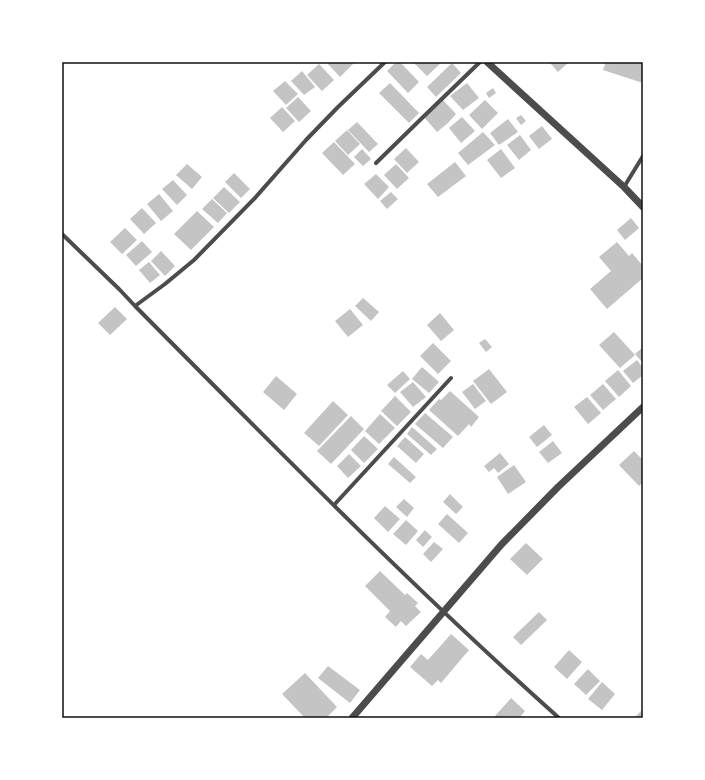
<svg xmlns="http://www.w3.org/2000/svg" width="705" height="780" viewBox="0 0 705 780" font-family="'Exo 2',sans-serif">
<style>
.building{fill:#c4c4c4}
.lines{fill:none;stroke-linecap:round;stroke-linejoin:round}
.minor{stroke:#4c4c4c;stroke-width:4}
.tertiary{stroke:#4c4c4c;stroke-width:7}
.neatline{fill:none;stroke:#111;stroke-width:1.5}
</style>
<rect width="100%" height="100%" fill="#fff"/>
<path class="building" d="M326,62H355L340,77Z
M396,62H400L419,82L408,93L387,71Z
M413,62H440L441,63L427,76Z
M549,62H569L558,72Z
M606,62H643V83L603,70Z
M452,63L461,73L436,97L427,87Z
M319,64L334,80L322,91L307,75Z
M302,71L315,87L304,95L291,81Z
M285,81L298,94L286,105L273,91Z
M390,83L419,113L409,123L379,93Z
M467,83L479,98L463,110L450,96Z
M493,88L496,93L489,98L486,93Z
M298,97L311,111L299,122L286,108Z
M443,100L456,114L448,123L437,132L424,117Z
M485,100L498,113L482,129L469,115Z
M282,107L295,121L283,132L270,118Z
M521,115L526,121L521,125L516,118Z
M462,117L475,131L461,143L449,128Z
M508,119L518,132L499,145L490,133Z
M357,122L378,144L369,152L348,130Z
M542,126L552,139L539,149L529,136Z
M347,130L360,144L348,155L335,141Z
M483,132L495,145L468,165L458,153Z
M520,135L531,150L519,160L507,145Z
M334,142L355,164L343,175L322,153Z
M406,148L419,162L407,173L394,159Z
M362,149L371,159L363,166L354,157Z
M501,149L515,168L501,178L487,160Z
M455,162L466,176L438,197L427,184Z
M187,164L202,177L192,189L176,175Z
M396,164L409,178L397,189L384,175Z
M234,173L250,189L241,198L225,182Z
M376,174L389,187L378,199L364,184Z
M173,180L187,195L177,205L162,189Z
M224,187L240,202L229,213L213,198Z
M391,192L398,199L387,209L380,201Z
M159,194L173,211L161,221L147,204Z
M212,199L227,213L218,223L202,209Z
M142,208L156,223L144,234L130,219Z
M197,211L214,227L191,250L174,234Z
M631,218L639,228L625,240L617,230Z
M125,228L137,240L122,254L110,242Z
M142,241L152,252L136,266L126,255Z
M617,242L629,256L632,253L643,266V278L607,309L590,289L611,271L599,257Z
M161,251L175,266L165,276L151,261Z
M149,262L160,275L150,283L139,270Z
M363,298L379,312L371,321L355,306Z
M115,307L127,319L110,335L98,323Z
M350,309L363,325L348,337L335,321Z
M440,313L454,330L441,341L427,325Z
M614,332L635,355L620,368L599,345Z
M485,339L492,347L486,352L479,343Z
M433,343L451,361L438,374L420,356Z
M643,347V363L635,354Z
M637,360L643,368V375L633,383L623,371Z
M422,367L439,382L429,393L412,379Z
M489,369L507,392L491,404L473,381Z
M618,370L631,386L619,397L605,381Z
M403,371L410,379L395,393L387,385Z
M276,376L297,394L284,410L263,392Z
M413,382L426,397L413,407L400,392Z
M473,384L486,401L475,409L462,392Z
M603,384L616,399L603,410L590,395Z
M450,391L479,417L471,427L469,424L458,436L429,410L439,399L441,400Z
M395,396L411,412L397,426L381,411Z
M587,397L601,413L588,424L574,407Z
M333,401L348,415L319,446L304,433Z
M425,413L453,437L443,448L415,424Z
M380,414L395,428L379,444L365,431Z
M351,416L364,429L331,464L317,451Z
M544,425L552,435L537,447L529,437Z
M412,427L437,449L431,455L407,434Z
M364,436L378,449L364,463L351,450Z
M405,437L424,454L416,463L397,446Z
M553,441L562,453L548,463L539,452Z
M634,451L643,460V482L639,486L619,465Z
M500,453L509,464L498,473L494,468L489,472L484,466Z
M349,454L361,466L348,478L337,466Z
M394,457L416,477L410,483L388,464Z
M514,465L526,482L508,494L497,477Z
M450,494L463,507L456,514L443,502Z
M404,499L414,508L407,517L396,507Z
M385,506L400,519L388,532L374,518Z
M447,514L468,533L459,543L438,524Z
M406,520L418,531L406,545L393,534Z
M425,530L432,537L423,547L416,540Z
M434,542L443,549L431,562L423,554Z
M526,543L543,559L527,575L510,559Z
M380,571L405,595L407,593L418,603L415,606L421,612L406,626L401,621L396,627L385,617L390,611L365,586Z
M539,612L547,620L521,645L513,637Z
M451,634L469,650L441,683L438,680L432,686L410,667L421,654L428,660Z
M569,650L582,662L567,679L554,667Z
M328,666L360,690L350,703L318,678Z
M588,669L600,681L586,695L574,684Z
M305,673L337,707L326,718H305L282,694Z
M602,682L615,694L602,710L588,699Z
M511,698L525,711L519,718H497L495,716Z
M643,709V718H634Z"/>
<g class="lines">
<path class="minor" d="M376,163L420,120L480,62
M624,187L643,156
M62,234L119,289L135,306C274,446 412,587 559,718
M135,306L165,284L194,260L255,198L306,140L338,107L385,62
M334,505L451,378"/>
<path class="tertiary" d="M487,62L624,187L643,207
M352,718L501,545L558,487L643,407"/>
</g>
<rect width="705" height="780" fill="none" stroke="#ffffff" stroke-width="126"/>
<rect x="63" y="63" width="579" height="654" class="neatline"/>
</svg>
